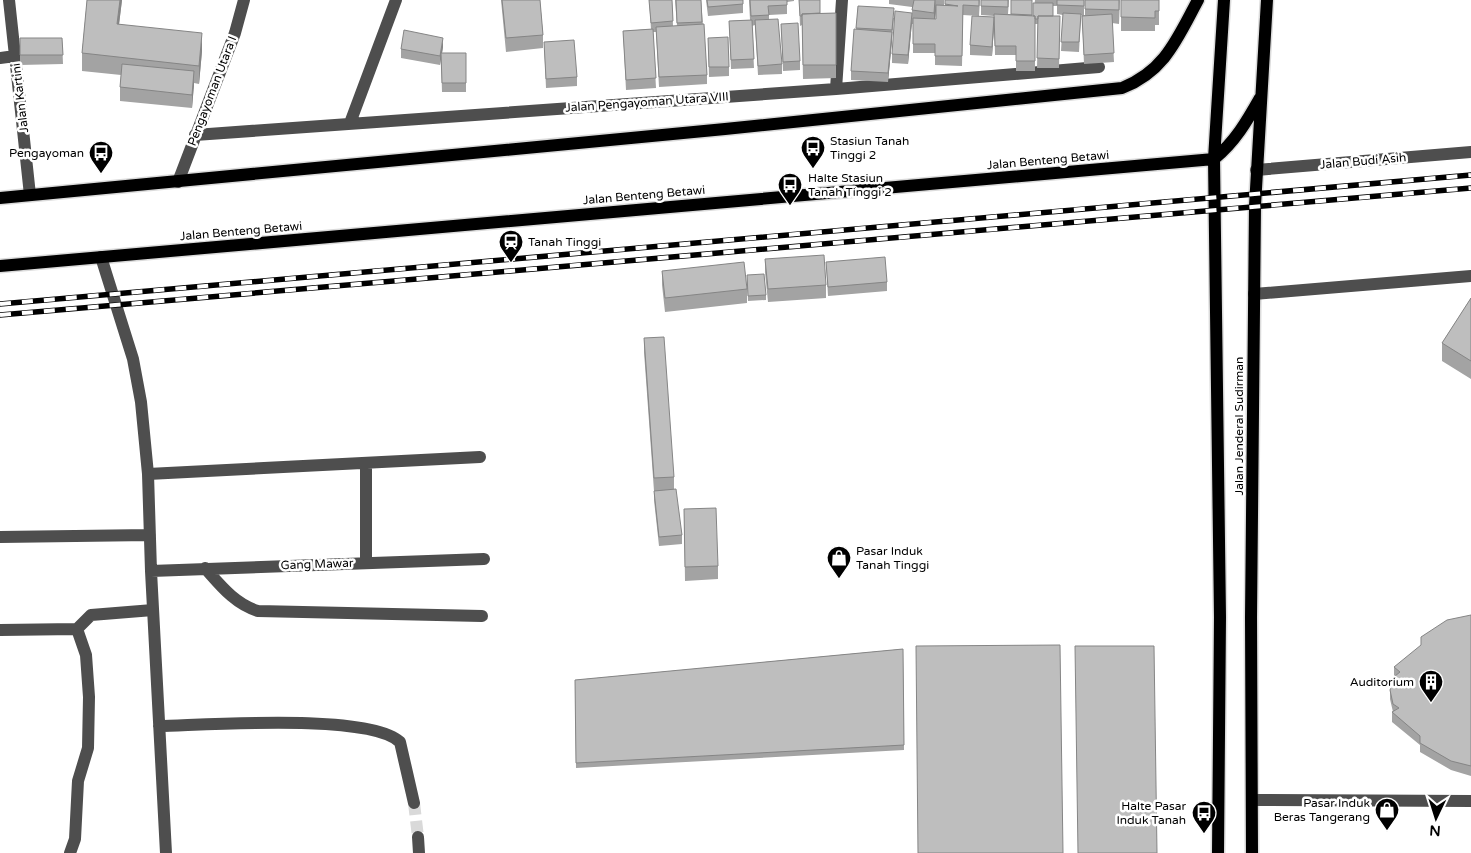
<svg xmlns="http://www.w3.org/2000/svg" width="1471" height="853" viewBox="0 0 1471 853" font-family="'Varela Round',sans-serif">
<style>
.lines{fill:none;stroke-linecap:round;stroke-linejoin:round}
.minor-tunnel{stroke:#d9d9d9;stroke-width:12;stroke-dasharray:12 6;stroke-linecap:butt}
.major-casing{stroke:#dbdbdb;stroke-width:15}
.minor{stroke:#4e4e4e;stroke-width:12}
.major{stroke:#000;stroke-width:12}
.rail-casing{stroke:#000;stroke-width:5.5}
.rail{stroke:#fff;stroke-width:4;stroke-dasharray:11;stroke-linecap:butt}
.wall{fill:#a3a3a3;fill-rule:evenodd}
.shaded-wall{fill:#858585}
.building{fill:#bebebe;stroke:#858585}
.labels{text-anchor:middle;stroke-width:5;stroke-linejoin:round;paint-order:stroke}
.street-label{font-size:12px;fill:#000;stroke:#fff}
.poi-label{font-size:12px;fill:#000;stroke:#fff;text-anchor:start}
</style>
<rect width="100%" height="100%" fill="#fff"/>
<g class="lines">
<path class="minor-tunnel" d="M414,803L418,837"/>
<defs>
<path id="major" d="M0,198L725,129L1122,88C1165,71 1177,39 1198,0
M0,266L1214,159C1235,142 1247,121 1260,98
M1218,853L1220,617L1214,159L1224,0
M1252,853L1251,618L1255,206L1267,0"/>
</defs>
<use href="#major" class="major-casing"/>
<path class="minor" d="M9,0L30,195
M0,58L15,56
M836,89L842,0
M350,123L396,0
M195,135L836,89L1099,67
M1256,170L1471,152
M178,182L235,33L244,0
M101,257L133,359L141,402L148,474L151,571L166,853
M1254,294L1471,276
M148,474L480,457
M0,537L150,535
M366,562V463
M205,568C221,586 235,604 258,611L482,616
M151,571L484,559
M0,630L77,629L91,615L153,610
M159,726C207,725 369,713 400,742L414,803
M1253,800L1471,801
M418,837L419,853
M70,853L75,839L78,781L88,748L89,697L86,655L77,629"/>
<use href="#major" class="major"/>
<defs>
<path id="rail" d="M0,304L1471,175
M0,315L1471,188"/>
</defs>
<use href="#rail" class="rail-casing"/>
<use href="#rail" class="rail"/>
</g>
<path class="wall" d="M87,0H122L119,24L202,51L199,84L194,83L192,108L120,101V87L121,75L82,71V53Z
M501,0H540L543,35V48L506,52Z
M649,0H672L673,26H677L675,0H701L707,75V84L659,87L656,32H653L656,88L626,90L623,31L651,29Z
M706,0H743V13L708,16Z
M749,0H794V1L787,2V14L769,15V19L782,64V74L758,75L755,25L752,26L754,68L731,69L729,21L750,20Z
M799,0H820V13H836V78L803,79L802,25L800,26Z
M889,0H944V6H945V0H980L979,16L963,15L962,66L935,65V53H913V24H912V7L889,4ZM936,10V19H935Z
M981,0H1009L1008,14H1011V0H1032V16H1033L1035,0H1084V15H1085V0H1120L1119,24L1112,23L1114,62L1084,64L1082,16L1081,15L1079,52L1061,51L1063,15L1057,14V6H1053V16H1060L1059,68H1037L1038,24H1035V71H1016V55H995L994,16L981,15Z
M1121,0H1159V25H1155V31H1121Z
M858,6L894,18L888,82L851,80V71L856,29Z
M912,22L908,64L892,63V54Z
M781,24L800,61V70L783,71Z
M994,27L992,56L970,55V45Z
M20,38H62L63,64L20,65Z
M708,38L729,67V76L709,77Z
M544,42L577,77V86L546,88Z
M443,47L442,53H466V92H442L441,56L440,65L401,58V49Z
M765,259L826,285V298L768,302L765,272Z
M826,262L887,282V291L828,296Z
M662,271L747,289V303L665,312L662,285Z
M747,275L766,295V300L748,301Z
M1471,298V379L1442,361V343Z
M644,338L674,477V489L682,535V544L659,546L654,500V491L644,352Z
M684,509L718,566V579L685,581Z
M1471,615V776L1451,770L1420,752V745L1392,722V712H1393L1390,699V690L1394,677V667Z
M903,649L904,750L576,768L575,680Z"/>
<path class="shaded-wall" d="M120,0H122L117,41V24Z
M935,0L936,10L934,27V13Z
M912,13V22L908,64V55Z
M994,17V27L992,56V47Z
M892,32V41L888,82V73Z
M202,33V51L199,84V66Z
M443,38V47L440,65V56Z
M194,71V85L192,108V95Z"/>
<path class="building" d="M87,0H120L117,24L202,33L199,66L82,53Z
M502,0H540L543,35L506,38Z
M649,0H672L673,21L651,23Z
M676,0H701L702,22L677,23Z
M707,0H743V4L708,7Z
M750,0H787V5L768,6L769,15L751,16Z
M799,0H820V13L802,14V16H800Z
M914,0H935L934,13L912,10Z
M945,0H979V6L963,5L962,56H935V44H913V18L936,19V5L958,6L945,4Z
M981,0H1008V7L981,6Z
M1011,0H1032V15L1011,14Z
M1057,0H1084V6L1057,5Z
M1085,0H1119V10L1085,9Z
M1121,0H1159V11H1155V18L1121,17Z
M1033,3H1053V16H1038V19H1035V16H1033Z
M858,6L894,8L892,30L856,28Z
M895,11L912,13L908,55L892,54Z
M836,13V65H803L802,14Z
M1063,13L1081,14L1079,42H1061Z
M994,14L1035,16V61H1016V46H995Z
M1112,14L1114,53L1084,55L1082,16Z
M972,16L994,17L992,47L970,45Z
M1038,16H1060L1059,59L1037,58Z
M778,19L782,64L758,66L755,20Z
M752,20L754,59L731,60L729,21Z
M798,23L800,61L783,62L781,24Z
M704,24L707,75L659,77L656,27Z
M653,29L656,78L626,80L623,31Z
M854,29L892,32L888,73L851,71Z
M404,30L443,38L440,56L401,49Z
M728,37L729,67H709L708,38Z
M20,38H62L63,55H20Z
M574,40L577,77L546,79L544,42Z
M441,53H466V83H442Z
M122,64L194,71L192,95L120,87Z
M824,255L826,285L768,289L765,259Z
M885,257L887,282L828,287L826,262Z
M744,262L747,289L665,298L662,271Z
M764,274L766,295L748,296L747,275Z
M1471,298V361L1442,343Z
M664,337L674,477L654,478L644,338Z
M676,489L682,535L659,537L654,491Z
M716,508L718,566L685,567L684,509Z
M1471,615V766L1451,761L1420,743V736L1392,712L1399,708L1393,704L1390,690L1395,676L1400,672L1394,667L1421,645V637L1447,620Z
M1060,645L1063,853H918L916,646Z
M1075,646H1154L1157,853H1078Z
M903,649L904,745L576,763L575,680Z"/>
<defs>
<symbol id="bus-pin" viewBox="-11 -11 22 30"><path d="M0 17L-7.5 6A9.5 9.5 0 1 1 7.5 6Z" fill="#000" stroke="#fff"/><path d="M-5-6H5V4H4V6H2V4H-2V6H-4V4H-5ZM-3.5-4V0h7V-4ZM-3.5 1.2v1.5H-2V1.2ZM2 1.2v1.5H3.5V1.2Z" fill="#fff"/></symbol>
<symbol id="station-pin" viewBox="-11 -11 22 30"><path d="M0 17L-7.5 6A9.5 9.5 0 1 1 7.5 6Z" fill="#000" stroke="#fff"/><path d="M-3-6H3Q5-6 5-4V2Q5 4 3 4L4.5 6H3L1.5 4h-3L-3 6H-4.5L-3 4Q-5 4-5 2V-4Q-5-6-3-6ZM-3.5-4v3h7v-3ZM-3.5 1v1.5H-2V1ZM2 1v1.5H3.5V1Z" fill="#fff"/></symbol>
<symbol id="shop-pin" viewBox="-11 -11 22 30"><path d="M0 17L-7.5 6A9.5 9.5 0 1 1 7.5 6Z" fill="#000" stroke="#fff"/><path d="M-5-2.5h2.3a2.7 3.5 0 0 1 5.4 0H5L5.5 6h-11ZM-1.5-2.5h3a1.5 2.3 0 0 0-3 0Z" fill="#fff"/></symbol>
<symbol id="building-pin" viewBox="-11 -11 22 30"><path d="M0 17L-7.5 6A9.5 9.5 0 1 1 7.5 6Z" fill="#000" stroke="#fff"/><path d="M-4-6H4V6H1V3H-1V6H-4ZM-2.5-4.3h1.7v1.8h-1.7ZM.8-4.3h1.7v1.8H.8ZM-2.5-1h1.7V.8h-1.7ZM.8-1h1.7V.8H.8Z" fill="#fff"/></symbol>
</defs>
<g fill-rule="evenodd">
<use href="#bus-pin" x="799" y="134" width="28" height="38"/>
<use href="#bus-pin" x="87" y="139" width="28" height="38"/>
<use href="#bus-pin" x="776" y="171" width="28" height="38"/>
<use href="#station-pin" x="497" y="228" width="28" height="38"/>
<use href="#shop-pin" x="825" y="544" width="28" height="38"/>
<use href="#building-pin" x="1417" y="668" width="28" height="38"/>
<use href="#shop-pin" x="1373" y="796" width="28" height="38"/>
<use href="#bus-pin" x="1190" y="799" width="28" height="38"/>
</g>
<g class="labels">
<g class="street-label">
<text transform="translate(212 91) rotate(-69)" y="4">Pengayoman Utara I</text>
<text transform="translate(20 98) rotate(-97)" y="4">Jalan Kartini</text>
<text transform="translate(647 102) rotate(-4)" y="4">Jalan Pengayoman Utara VIII</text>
<text transform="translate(1048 160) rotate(-5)" y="4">Jalan Benteng Betawi</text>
<text transform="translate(1363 161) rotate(-5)" y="4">Jalan Budi Asih</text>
<text transform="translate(644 195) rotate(-5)" y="4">Jalan Benteng Betawi</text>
<text transform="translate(241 231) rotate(-5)" y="4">Jalan Benteng Betawi</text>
<text transform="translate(1239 426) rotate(-90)" y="4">Jalan Jenderal Sudirman</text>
<text transform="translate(317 564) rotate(-2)" y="4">Gang Mawar</text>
</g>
<g class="poi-label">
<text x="830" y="145">Stasiun Tanah<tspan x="830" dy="14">Tinggi 2</tspan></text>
<text x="84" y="157" text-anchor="end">Pengayoman</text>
<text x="808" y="182">Halte Stasiun<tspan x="808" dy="14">Tanah Tinggi 2</tspan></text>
<text x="528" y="246">Tanah Tinggi</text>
<text x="856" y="555">Pasar Induk<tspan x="856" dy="14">Tanah Tinggi</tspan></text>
<text x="1414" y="686" text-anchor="end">Auditorium</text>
<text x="1370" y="807" text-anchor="end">Pasar Induk<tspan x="1370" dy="14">Beras Tangerang</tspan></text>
<text x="1186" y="810" text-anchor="end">Halte Pasar<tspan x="1186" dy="14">Induk Tanah</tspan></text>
</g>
</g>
<g transform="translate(1436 818) rotate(184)" stroke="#ffffff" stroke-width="4" paint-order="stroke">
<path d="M0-4L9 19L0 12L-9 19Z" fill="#000000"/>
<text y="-8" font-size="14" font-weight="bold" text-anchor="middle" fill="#000000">N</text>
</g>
</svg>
